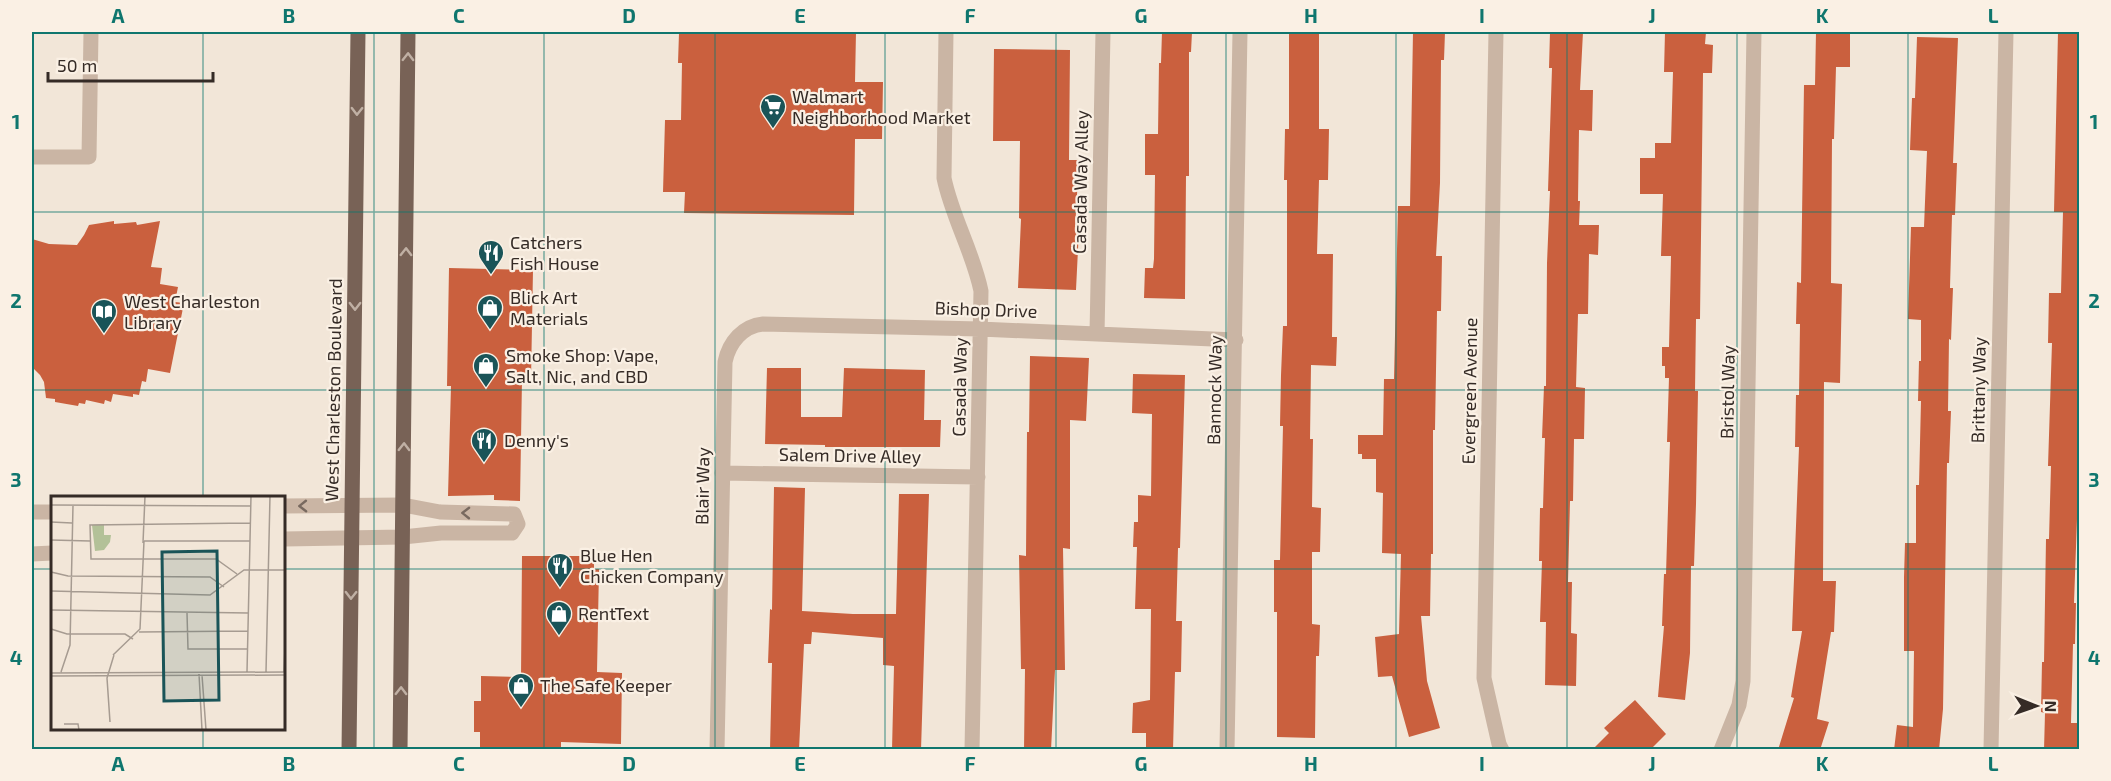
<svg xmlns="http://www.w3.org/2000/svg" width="2111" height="781" viewBox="0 0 2111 781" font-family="'Exo 2',sans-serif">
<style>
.building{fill:#ca603e}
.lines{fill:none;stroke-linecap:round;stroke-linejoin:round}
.minor{stroke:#cab5a4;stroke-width:15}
.major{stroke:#786256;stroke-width:15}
.oneway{stroke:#c0b0a4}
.oneway2{stroke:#78695f}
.grid{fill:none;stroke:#0f766e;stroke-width:1.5;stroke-opacity:0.55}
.labels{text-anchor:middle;stroke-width:4.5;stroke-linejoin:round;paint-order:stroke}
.poi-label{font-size:18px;fill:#352b26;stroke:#faf0e4;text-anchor:start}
.street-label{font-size:18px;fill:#352b26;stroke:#faf0e4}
.inset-road{fill:none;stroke:#a69b91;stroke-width:1.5}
.view{fill:#1a5458;fill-opacity:0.15;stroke:#1a5458;stroke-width:3}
.inset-edge{fill:none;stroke:#352b26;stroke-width:3}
.neatline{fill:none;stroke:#0f766e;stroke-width:2}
.grid-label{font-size:20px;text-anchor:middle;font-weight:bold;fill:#0f766e}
</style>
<rect width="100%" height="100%" fill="#f2e6d8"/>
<path class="building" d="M683,32H856L855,82H883L882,139H855L854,215L684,213L685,192H663L665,120H681L682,63H678L679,33Z
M1162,32H1192L1191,52H1189V176H1186L1185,299L1144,298L1145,268H1153L1154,259L1155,175H1145V134H1158L1159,63H1161Z
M1289,32H1319V129H1329L1328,180H1319L1317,254H1333L1332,337H1337L1336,366L1311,365L1310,439H1313L1312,507L1321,508L1320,552H1312V624L1320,625L1319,656H1316L1315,738L1277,737V612H1274V560H1280L1283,426H1280L1281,375L1283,326H1287V180H1284L1285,129H1289Z
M1413,32H1445L1444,60H1441L1440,183L1436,256H1442L1441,311H1437L1435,430H1433V554H1431L1430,616H1421L1427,681L1440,728L1409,737L1392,676L1378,677L1375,637L1399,634L1401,554L1382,553L1383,493L1376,492V459H1362V454H1358V435H1383L1384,379H1394L1398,206H1410Z
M1550,32H1583L1580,90H1593L1592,131L1579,130L1578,201H1580L1579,225H1599L1598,255L1589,254L1588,314H1578L1576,387L1585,388L1584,439H1574L1573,501H1570L1568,582H1572L1571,633L1577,634L1576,686L1545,685L1546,622H1540L1542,561H1539L1540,508H1543L1545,438H1542L1544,386H1546L1547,263L1550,191H1548L1552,68H1549Z
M1665,32H1706L1705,44L1713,45L1712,73H1703L1700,319H1696L1695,391H1698L1696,504L1694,566H1691L1690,653L1685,700L1658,697L1664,626H1662L1664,574H1666L1670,442H1667L1669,378H1665V366H1662V347H1669L1671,256H1661L1663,194H1640V158H1655V143H1671L1673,72H1664Z
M1816,32H1850V67H1836L1834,139H1832L1831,283L1842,284L1840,383L1824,382L1823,581H1836L1834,632H1831L1817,719L1829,722L1820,750H1778L1794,698L1791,697L1802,631H1792L1799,447H1795L1796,395H1799L1800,324H1796L1797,282L1801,283L1804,85H1815Z
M2058,32H2079V519H2077L2074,603H2076L2075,644H2073L2071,723H2079V750H2044L2045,713L2041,712L2042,662H2044L2046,539H2049L2051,466H2048L2052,343H2048L2049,293H2061L2063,212H2054Z
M1917,37L1958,38L1953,163H1957L1955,215H1952L1950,288H1953L1951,340L1949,339L1948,411H1951L1949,463H1947L1943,709L1939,750H1894L1897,725L1913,727L1914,651H1904V577L1905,543H1916V485H1919L1921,401H1918L1919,361H1921V320L1908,319L1911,227H1924L1927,151L1910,150L1912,98H1915Z
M994,49L1070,50L1069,160H1079L1075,229H1079L1076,290L1018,288L1021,219L1019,218L1020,141H993Z
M114,221V224L136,222L137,225L160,221L151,267L162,268L160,284L178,287L175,302L184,303L170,373L148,369L146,382L142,381L139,395L133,394V397L113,394L111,402L105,400L104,404L86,400L85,404L79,403L78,406L55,402V399L46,398L44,382L40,375L32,367V239L49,244L77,245L84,235L89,225Z
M449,268L533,270L531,379H522L520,501L494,500V495L448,496L451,386H447Z
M1030,356L1089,358L1086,421L1070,420V549L1063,548L1065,670H1055L1051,750H1024L1025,669H1021L1019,555L1026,556L1027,432H1029Z
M767,368H801V417H842L844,368L925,370L924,420H941L940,447H825V445L765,444Z
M1133,374L1185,375L1180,548H1178L1176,621H1182L1181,672H1175L1173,750H1146V733H1132L1133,703L1150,700L1151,609H1135L1137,547H1133L1134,522H1138V495L1151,496L1152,414L1132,413Z
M774,487L805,488L802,611L853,614H896L899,494H929L921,750H892L894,666L883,665V638L812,632L811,644H804L799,750H770L772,663H768L770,609L772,610Z
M522,556H594V569H599L597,672L622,673L621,744L561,742V750H480V732H474V701H481V676L521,677Z
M1635,700L1666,734L1650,750H1592L1609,733L1604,728Z"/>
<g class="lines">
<path class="minor" d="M946,32L944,178C952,217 973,252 981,291L972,750
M1496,32L1484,678L1499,744L1502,750
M32,157H89L91,32
M1097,334L1103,32
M722,473L978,477
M284,506L403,505L440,512L514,514L518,524L512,533H441L403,537L284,539
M32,512H52
M32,554L52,553
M717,750L725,362C729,342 743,326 763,324L980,329L1236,340
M1227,750L1240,32
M1721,750L1739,705L1743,681L1754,32
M1991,750L2006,32"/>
<path class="major" d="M349,750L358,32
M400,750L408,32"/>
</g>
<defs><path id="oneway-chevron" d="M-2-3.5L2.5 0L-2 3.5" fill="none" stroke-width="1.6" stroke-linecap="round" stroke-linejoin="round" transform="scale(1.5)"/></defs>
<g class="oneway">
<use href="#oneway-chevron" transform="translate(408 57) rotate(-89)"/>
<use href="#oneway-chevron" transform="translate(357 111) rotate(91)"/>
<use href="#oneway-chevron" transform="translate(406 252) rotate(-89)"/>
<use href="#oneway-chevron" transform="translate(355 306) rotate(90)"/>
<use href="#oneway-chevron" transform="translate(404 447) rotate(-89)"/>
<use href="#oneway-chevron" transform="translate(351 595) rotate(91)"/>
<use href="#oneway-chevron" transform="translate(401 691) rotate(-89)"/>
</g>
<g class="oneway2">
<use href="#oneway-chevron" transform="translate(303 506) rotate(179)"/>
<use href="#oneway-chevron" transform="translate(466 513) rotate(-179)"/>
</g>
<path class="grid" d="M203,32V497M374,32V750M544,32V750M715,32V750M885,32V750M1056,32V750M1226,32V750M1396,32V750M1567,32V750M1737,32V750M1908,32V750M32,212H2080M32,390H2080M32,569H52M284,569H2080M203,728V750"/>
<defs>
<symbol id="supermarket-pin" viewBox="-11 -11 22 30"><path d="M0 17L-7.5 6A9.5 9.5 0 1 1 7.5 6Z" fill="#1a5458" stroke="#faf0e4"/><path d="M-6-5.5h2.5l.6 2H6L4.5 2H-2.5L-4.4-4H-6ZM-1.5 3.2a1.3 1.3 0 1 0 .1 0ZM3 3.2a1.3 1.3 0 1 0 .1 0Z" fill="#fff"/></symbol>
<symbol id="restaurant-pin" viewBox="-11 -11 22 30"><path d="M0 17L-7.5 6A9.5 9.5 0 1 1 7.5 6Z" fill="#1a5458" stroke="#faf0e4"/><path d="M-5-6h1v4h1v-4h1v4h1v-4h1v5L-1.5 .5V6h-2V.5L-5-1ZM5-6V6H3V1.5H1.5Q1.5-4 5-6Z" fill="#fff"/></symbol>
<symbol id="shop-pin" viewBox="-11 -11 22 30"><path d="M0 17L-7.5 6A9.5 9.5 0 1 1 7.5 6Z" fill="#1a5458" stroke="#faf0e4"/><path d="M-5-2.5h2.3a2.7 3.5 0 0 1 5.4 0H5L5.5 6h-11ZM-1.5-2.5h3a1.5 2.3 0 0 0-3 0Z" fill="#fff"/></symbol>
<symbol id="library-pin" viewBox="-11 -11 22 30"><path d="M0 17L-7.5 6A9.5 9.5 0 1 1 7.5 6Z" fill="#1a5458" stroke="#faf0e4"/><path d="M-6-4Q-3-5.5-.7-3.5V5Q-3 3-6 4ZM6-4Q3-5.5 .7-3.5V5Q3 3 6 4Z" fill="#fff"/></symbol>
</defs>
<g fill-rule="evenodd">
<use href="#supermarket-pin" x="758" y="92" width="30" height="40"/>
<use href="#restaurant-pin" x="476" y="238" width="30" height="40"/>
<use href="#shop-pin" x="475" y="293" width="30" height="40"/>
<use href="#library-pin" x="89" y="297" width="30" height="40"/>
<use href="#shop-pin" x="471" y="351" width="30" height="40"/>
<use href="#restaurant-pin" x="469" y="426" width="30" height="40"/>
<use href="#restaurant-pin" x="545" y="551" width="30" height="40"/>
<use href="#shop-pin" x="544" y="599" width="30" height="40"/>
<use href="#shop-pin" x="506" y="671" width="30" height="40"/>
</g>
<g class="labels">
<g class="poi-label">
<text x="792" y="103">Walmart<tspan x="792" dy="21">Neighborhood Market</tspan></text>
<text x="510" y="249">Catchers<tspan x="510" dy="21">Fish House</tspan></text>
<text x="510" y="304">Blick Art<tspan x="510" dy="21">Materials</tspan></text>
<text x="124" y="308">West Charleston<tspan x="124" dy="21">Library</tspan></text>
<text x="506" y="362">Smoke Shop: Vape,<tspan x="506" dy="21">Salt, Nic, and CBD</tspan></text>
<text x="504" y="447">Denny's</text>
<text x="580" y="562">Blue Hen<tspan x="580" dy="21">Chicken Company</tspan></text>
<text x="578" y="620">RentText</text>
<text x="540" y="692">The Safe Keeper</text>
</g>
<g class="street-label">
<text transform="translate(1081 182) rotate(-89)" y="6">Casada Way Alley</text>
<text transform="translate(986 310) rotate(2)" y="6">Bishop Drive</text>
<text transform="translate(960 387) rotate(-89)" y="6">Casada Way</text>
<text transform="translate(334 390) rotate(-89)" y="6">West Charleston Boulevard</text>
<text transform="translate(1215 390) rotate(-89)" y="6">Bannock Way</text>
<text transform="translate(1979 390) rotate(-89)" y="6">Brittany Way</text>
<text transform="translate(1470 391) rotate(-89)" y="6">Evergreen Avenue</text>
<text transform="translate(1728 392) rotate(-89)" y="6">Bristol Way</text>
<text transform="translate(850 456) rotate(1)" y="6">Salem Drive Alley</text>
<text transform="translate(703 486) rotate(-89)" y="6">Blair Way</text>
</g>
</g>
<g transform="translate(51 496)">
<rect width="234" height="234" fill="#f2e6d8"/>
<path d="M53,28V39H60L59,46L53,54L44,55L41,29Z" fill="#b3c198"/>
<path class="inset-road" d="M0,9L200,10M0,26L21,27M0,44L39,45M93,45H199M92,47L94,0M0,76L17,80L159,81L173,91M186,78L165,63H40L39,29L199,27M0,95L159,99L193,74H234M0,114L197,117M136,117L137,153H197M0,133L16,138H74L82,143M88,136L197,135M62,159L89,133L93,45M10,176L19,149L22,9M196,176L200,0M215,176L219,0M233,176L234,151M0,177L234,176M148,178L151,234M151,179L155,234M0,180L234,179M59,226L56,182L63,159M13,228H27L28,234"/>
<path class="view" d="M166,55L168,204L113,205L111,56Z"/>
<rect width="234" height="234" class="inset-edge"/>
</g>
<rect width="2111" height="781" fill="none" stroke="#faf0e4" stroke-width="66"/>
<g transform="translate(2036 706) rotate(91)" stroke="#faf0e4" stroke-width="4.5" paint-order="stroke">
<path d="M0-4.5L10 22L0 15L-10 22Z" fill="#352b26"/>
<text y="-9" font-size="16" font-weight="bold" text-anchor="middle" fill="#352b26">N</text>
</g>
<path d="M48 72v9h165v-9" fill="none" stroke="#352b26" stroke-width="3"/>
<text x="57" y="72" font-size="18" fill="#352b26" stroke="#faf0e4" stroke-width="4.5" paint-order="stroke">50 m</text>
<rect x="33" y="33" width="2045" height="715" class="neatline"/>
<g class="grid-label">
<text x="118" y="23">A</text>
<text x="289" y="23">B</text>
<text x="459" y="23">C</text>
<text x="629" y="23">D</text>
<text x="800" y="23">E</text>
<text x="970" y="23">F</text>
<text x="1141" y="23">G</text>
<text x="1311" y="23">H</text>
<text x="1482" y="23">I</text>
<text x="1652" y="23">J</text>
<text x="1822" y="23">K</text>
<text x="1993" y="23">L</text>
<text x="16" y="129">1</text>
<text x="2094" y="129">1</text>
<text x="16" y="308">2</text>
<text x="2094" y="308">2</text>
<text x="16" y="487">3</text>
<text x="2094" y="487">3</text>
<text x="16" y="665">4</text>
<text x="2094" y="665">4</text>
<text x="118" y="771">A</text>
<text x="289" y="771">B</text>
<text x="459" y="771">C</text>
<text x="629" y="771">D</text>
<text x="800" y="771">E</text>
<text x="970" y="771">F</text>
<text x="1141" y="771">G</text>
<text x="1311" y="771">H</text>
<text x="1482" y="771">I</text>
<text x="1652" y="771">J</text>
<text x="1822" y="771">K</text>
<text x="1993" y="771">L</text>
</g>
</svg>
